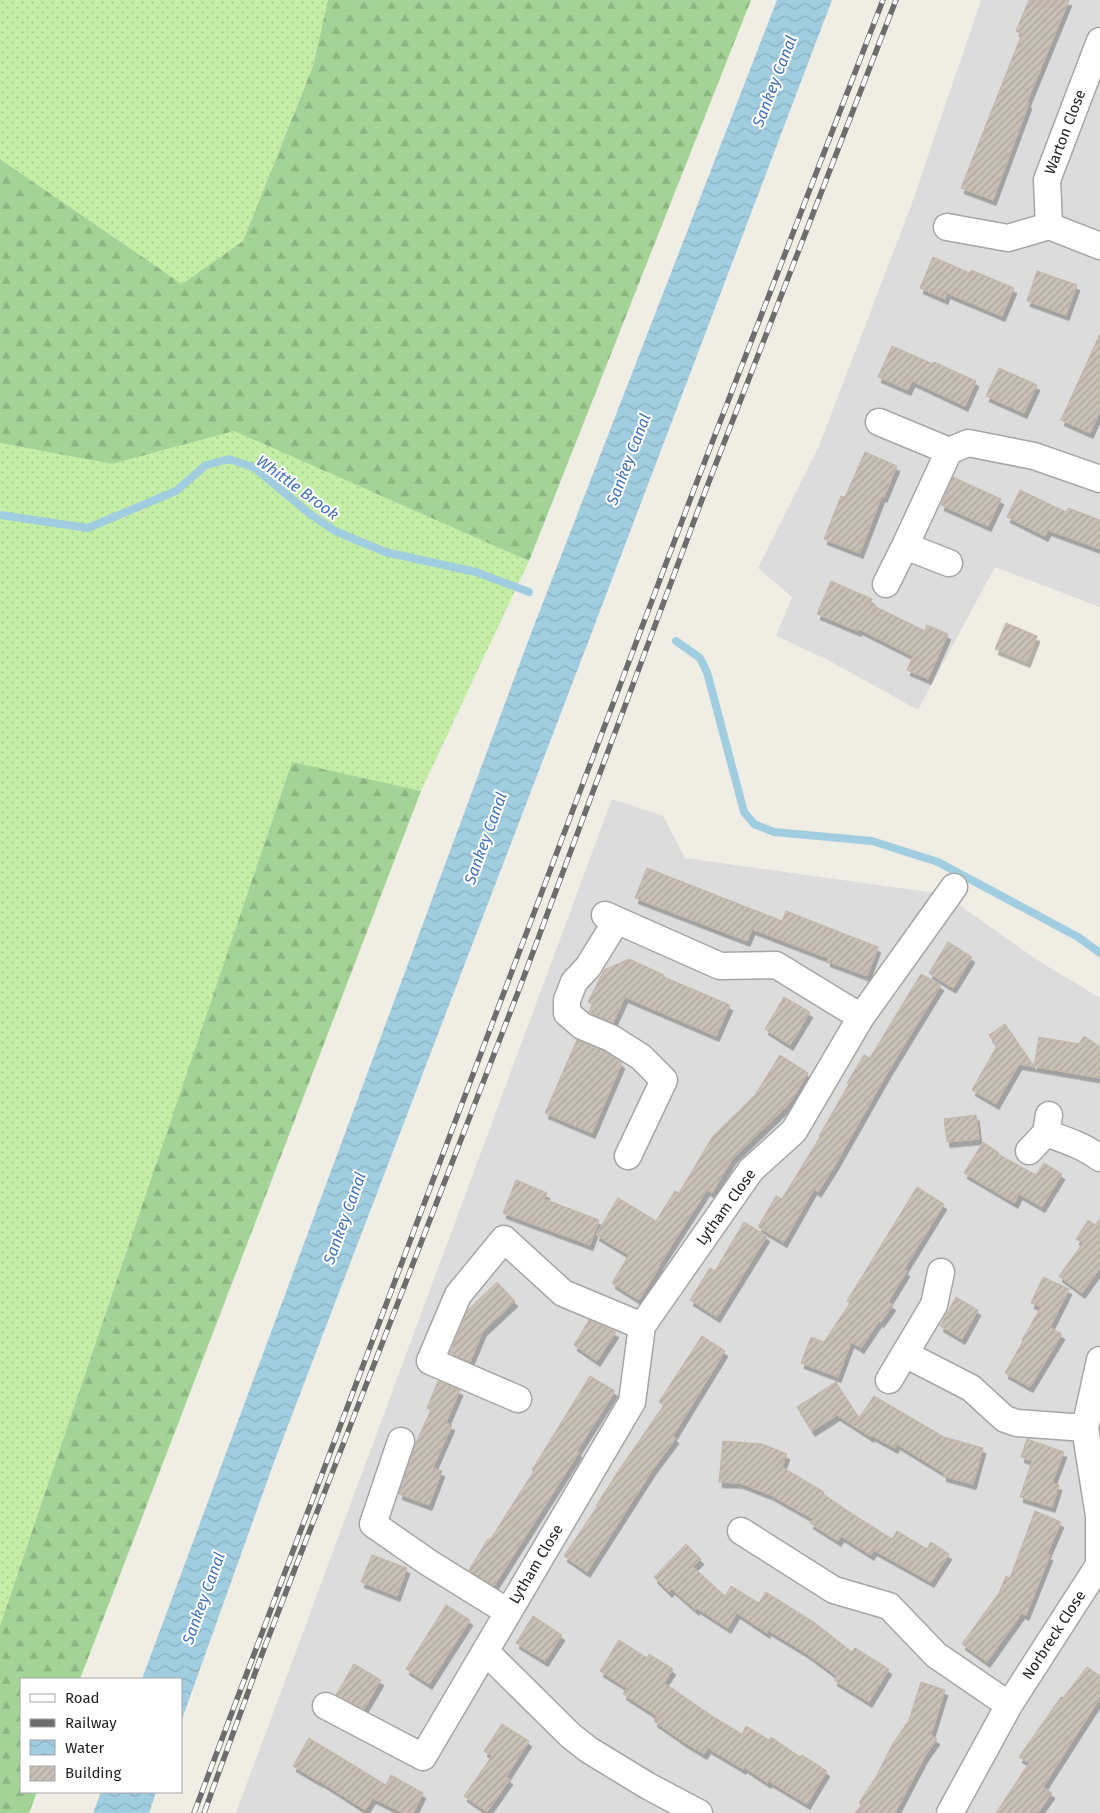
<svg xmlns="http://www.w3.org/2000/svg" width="1100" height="1813" viewBox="0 0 1100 1813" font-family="'Fira Sans',sans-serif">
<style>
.residential{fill:#dddcdc}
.grass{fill:url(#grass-dots)}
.forest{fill:url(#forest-firs)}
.water{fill:url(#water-waves)}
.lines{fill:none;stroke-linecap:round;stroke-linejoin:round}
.stream{stroke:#a1cde1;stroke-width:8}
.building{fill:url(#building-hatch);stroke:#c3b5a5;filter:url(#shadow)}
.minor-casing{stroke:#a6a6a6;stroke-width:29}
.minor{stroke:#fff;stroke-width:26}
.rail-casing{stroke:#6d6d6d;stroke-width:5.5}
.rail{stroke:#fff;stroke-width:4;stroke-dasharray:11;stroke-linecap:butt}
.labels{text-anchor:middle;stroke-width:4;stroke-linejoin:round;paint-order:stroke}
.street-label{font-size:15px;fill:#1f1f1f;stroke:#fff}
.water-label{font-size:16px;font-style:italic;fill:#4373b6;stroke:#fff}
</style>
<defs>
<pattern id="grass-dots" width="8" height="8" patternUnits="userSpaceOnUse" patternTransform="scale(1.25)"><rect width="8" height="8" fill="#c4eea6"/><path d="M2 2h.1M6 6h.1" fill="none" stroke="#a8cc8e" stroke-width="1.8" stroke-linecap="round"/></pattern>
<pattern id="forest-firs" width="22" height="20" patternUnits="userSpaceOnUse" patternTransform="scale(1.25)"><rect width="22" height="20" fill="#a3d396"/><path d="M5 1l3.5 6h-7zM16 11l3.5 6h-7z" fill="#8cb581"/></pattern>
<pattern id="water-waves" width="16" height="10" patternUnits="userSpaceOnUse" patternTransform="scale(1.25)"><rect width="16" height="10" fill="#a1cde1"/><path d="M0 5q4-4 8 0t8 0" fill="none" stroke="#8ab0c1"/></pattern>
<pattern id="building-hatch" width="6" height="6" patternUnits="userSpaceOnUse" patternTransform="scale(1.25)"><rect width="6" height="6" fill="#c9c0b7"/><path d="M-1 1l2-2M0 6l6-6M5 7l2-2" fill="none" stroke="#aca59d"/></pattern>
<filter id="shadow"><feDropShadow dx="3" dy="5.5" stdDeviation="0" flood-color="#0004"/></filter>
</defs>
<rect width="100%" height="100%" fill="#f0ede4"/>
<path class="residential" d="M981,0H1100V607L995,567L918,710L828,660L776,636L792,597L758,568L819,446L911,206Z
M612,799L663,816L685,858L943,894L1042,963L1100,998V1813H236Z"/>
<path class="grass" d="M0,0H328L313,66L243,241L182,284L0,159Z
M234,431L529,561L421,791L292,763L0,1626V443L112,464Z"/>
<path class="forest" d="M328,0H751L529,561L234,431L112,464L0,443V159L182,284L243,241L313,66Z
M292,762L421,791L80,1679H21V1792H37L29,1813H0V1626Z"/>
<path class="water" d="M777,0H832L587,645L274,1462L181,1722V1679H142L530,636Z
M101,1792H156L149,1813H93Z"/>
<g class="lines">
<path class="stream" d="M0,515L88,528L176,491L206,465L229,459L255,468L310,514L335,531L385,552L476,572L529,592
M676,641L700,658L707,672L744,812L754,824L774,832L872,841L938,862L1078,937L1100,953"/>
</g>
<path class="building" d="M1029,0H1069L1027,102L1029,103L993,200L961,188L1022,34L1016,31Z
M933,257L970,273L971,270L1014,288L1002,316L947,293L945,299L920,288Z
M1037,271L1077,285L1066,315L1027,301Z
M1100,334V411L1090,433L1061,420Z
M892,346L933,364L934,362L976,381L965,406L912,381L908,390L878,377Z
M999,368L1037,385L1024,413L986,396Z
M865,452L897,466L884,497L882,496L860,553L824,539L841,496L845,497Z
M953,477L1001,499L988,526L941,505Z
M1020,490L1066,512L1068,508L1100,520V549L1048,530L1045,536L1007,517Z
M831,581L872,599L870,604L925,631L927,625L948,634L928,679L907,670L913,656L859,629L858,631L817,614Z
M1006,623L1037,636L1027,662L995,649Z
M647,868L782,921L786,911L878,947L867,976L827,961L828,958L752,929L747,941L635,898Z
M948,942L972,957L953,988L929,973Z
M629,959L664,975V977L730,1005L716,1036L625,997L613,1023L589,1012L592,1004L588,1002L604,970Z
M921,974L941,985L889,1070L835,1165L818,1192L814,1189L784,1242L758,1227L776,1196L782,1199L820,1137L819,1136L849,1084L847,1083L864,1055L870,1058Z
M784,997L810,1012L790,1045L765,1029Z
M1005,1024L1034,1066L1039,1037L1079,1044L1084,1036L1100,1047V1078L1019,1064L996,1104L972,1090L997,1046L989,1035Z
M577,1040L604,1051L622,1063L592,1133L545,1113Z
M780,1055L808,1073L790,1103L733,1158L712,1193L707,1190L659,1265L660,1266L639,1300L612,1283L629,1255L596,1235L618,1198L656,1221L675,1191L679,1193L713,1136L755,1095Z
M976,1115L979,1139L947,1142L944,1119Z
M983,1142L999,1153L998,1154L1036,1175L1044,1163L1062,1174L1042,1207L1019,1194L1015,1203L964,1173Z
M516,1180L547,1193L544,1199L599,1220L590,1245L503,1213Z
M917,1187L944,1204L904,1269L907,1271L888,1302L893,1305L881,1322L879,1321L861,1348L851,1342L838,1377L801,1363L811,1337L824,1342L850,1303L847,1301Z
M1100,1219V1268L1082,1293L1059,1276L1083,1243L1076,1239L1088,1220L1095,1225Z
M744,1222L767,1236L717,1317L690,1300L710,1268L715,1271Z
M1043,1277L1069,1289L1050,1327L1062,1334L1030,1387L1005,1373L1023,1341L1022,1340L1041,1307L1031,1303Z
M497,1282L515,1301L483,1331L470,1362L450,1353L468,1310Z
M956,1297L978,1310L962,1339L940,1326Z
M589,1320L616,1332L597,1361L574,1345Z
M702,1336L725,1351L673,1436L676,1438L653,1469L587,1572L564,1556L597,1507L596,1506L619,1470L664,1405L659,1402Z
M590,1376L615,1391L577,1451L579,1452L494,1586L469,1570L488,1539L490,1540L534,1471L532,1470Z
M438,1381L460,1390L446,1423L452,1425L433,1468L442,1471L429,1505L399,1494L415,1445L431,1410L427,1408Z
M836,1382L859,1418L874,1396L944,1437L983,1448L973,1484L943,1476L944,1473L897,1444L895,1448L871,1435V1437L837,1415L812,1431L797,1407Z
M1027,1439L1064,1452L1052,1483L1059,1485L1052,1507L1020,1497L1032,1461L1021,1457Z
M723,1441L762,1444L787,1454L782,1467L824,1492L823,1494L854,1515L892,1539L897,1531L927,1549L931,1542L949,1554L931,1582L874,1550L871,1555L841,1536L838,1541L810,1523L813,1519L771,1495L740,1483L719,1482Z
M1035,1511L1061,1522L1047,1554L1050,1555L1026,1615L1022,1613L987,1662L962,1644L999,1593L1006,1576L1010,1578Z
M686,1544L701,1559L693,1567L725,1596L731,1586L759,1603L766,1592L815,1623L852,1652L855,1648L889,1669L869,1702L834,1680L837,1676L806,1653L768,1630L767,1633L737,1613L728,1628L697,1608L696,1610L672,1589L669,1592L654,1577Z
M372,1555L407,1568L397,1596L361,1582Z
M446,1605L470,1620L429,1684L406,1669Z
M533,1616L562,1635L545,1661L516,1643Z
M619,1640L647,1658L649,1654L673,1669L664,1683L712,1716L742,1734L746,1726L769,1740L771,1737L800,1757L802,1755L827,1771L807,1804L769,1781L768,1783L744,1767L743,1769L708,1748L704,1754L684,1742L654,1721L657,1716L623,1694L627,1688L600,1671Z
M354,1664L381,1680L364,1709L336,1695Z
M1087,1667L1100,1676V1698L1043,1787L1052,1793L1038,1813H996L1029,1763L1019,1757L1061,1697L1063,1698Z
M921,1682L945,1690L931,1735L937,1739L925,1756L895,1813H855L861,1805L859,1803L876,1777L892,1745L909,1720Z
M502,1724L529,1741L506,1777L510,1779L487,1812L464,1796L492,1756L484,1751Z
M309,1738L386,1785L391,1775L423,1793L413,1813H403L373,1798L365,1810L320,1781V1782L293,1766Z"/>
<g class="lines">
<defs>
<path id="minor" d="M1100,41L1047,180L1049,226L1100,246
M947,227L1008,238L1049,226
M879,422L949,451L968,443L1034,456L1100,479
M905,546L949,563
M886,584L905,546L949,451
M605,915L720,966L776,965L861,1017
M617,920L588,967L574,982L567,1000V1013L582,1026L611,1038L641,1057L664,1080L628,1156
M1046,1133C1065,1140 1084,1146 1100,1158
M1029,1151L1046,1133L1049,1115
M905,1354L971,1388L1005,1419L1017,1423L1085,1428
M889,1380L934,1305L941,1272
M518,1399L430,1361L458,1295L504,1239L563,1293L642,1326
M401,1441L373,1524L429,1563L508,1612
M741,1531L834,1590L889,1606L936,1655L1009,1705
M486,1652L571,1736L589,1750L648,1786L699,1813
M326,1706L423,1757L632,1402L642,1326L751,1170L794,1131L861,1017L954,887
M950,1813L1009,1705L1099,1565V1516L1085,1428L1100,1360"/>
</defs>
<use href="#minor" class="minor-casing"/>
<use href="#minor" class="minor"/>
<defs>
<path id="rail" d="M194,1813L693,492L883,0
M204,1813L262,1654L520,987L703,497L896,0"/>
</defs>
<use href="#rail" class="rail-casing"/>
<use href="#rail" class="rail"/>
</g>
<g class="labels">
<g class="street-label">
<text transform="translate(1065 132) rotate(-69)" y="5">Warton Close</text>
<text transform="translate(726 1207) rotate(-54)" y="5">Lytham Close</text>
<text transform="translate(536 1564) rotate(-59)" y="5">Lytham Close</text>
<text transform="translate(1054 1635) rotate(-57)" y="5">Norbreck Close</text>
</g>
<g class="water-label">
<text transform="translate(774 81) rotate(-69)" y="6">Sankey Canal</text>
<text transform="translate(628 459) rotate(-69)" y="6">Sankey Canal</text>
<text transform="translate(298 487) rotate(36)" y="6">Whittle Brook</text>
<text transform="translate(485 838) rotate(-70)" y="6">Sankey Canal</text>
<text transform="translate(344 1218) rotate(-70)" y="6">Sankey Canal</text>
<text transform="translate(203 1598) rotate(-70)" y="6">Sankey Canal</text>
</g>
</g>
<rect x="20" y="1678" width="162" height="115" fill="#ffffff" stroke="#a5a5a5"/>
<rect x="30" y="1694" width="25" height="8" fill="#ffffff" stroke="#a5a5a5"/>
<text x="65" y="1703" font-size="15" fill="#1f1f1f">Road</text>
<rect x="30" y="1719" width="25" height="8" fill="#6d6d6d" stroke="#a5a5a5"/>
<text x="65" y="1728" font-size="15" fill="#1f1f1f">Railway</text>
<rect x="30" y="1740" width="25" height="15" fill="url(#water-waves)" stroke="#a5a5a5"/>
<text x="65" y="1753" font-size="15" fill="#1f1f1f">Water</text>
<rect x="30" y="1766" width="25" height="15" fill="url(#building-hatch)" stroke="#a5a5a5"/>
<text x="65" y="1778" font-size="15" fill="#1f1f1f">Building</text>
</svg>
